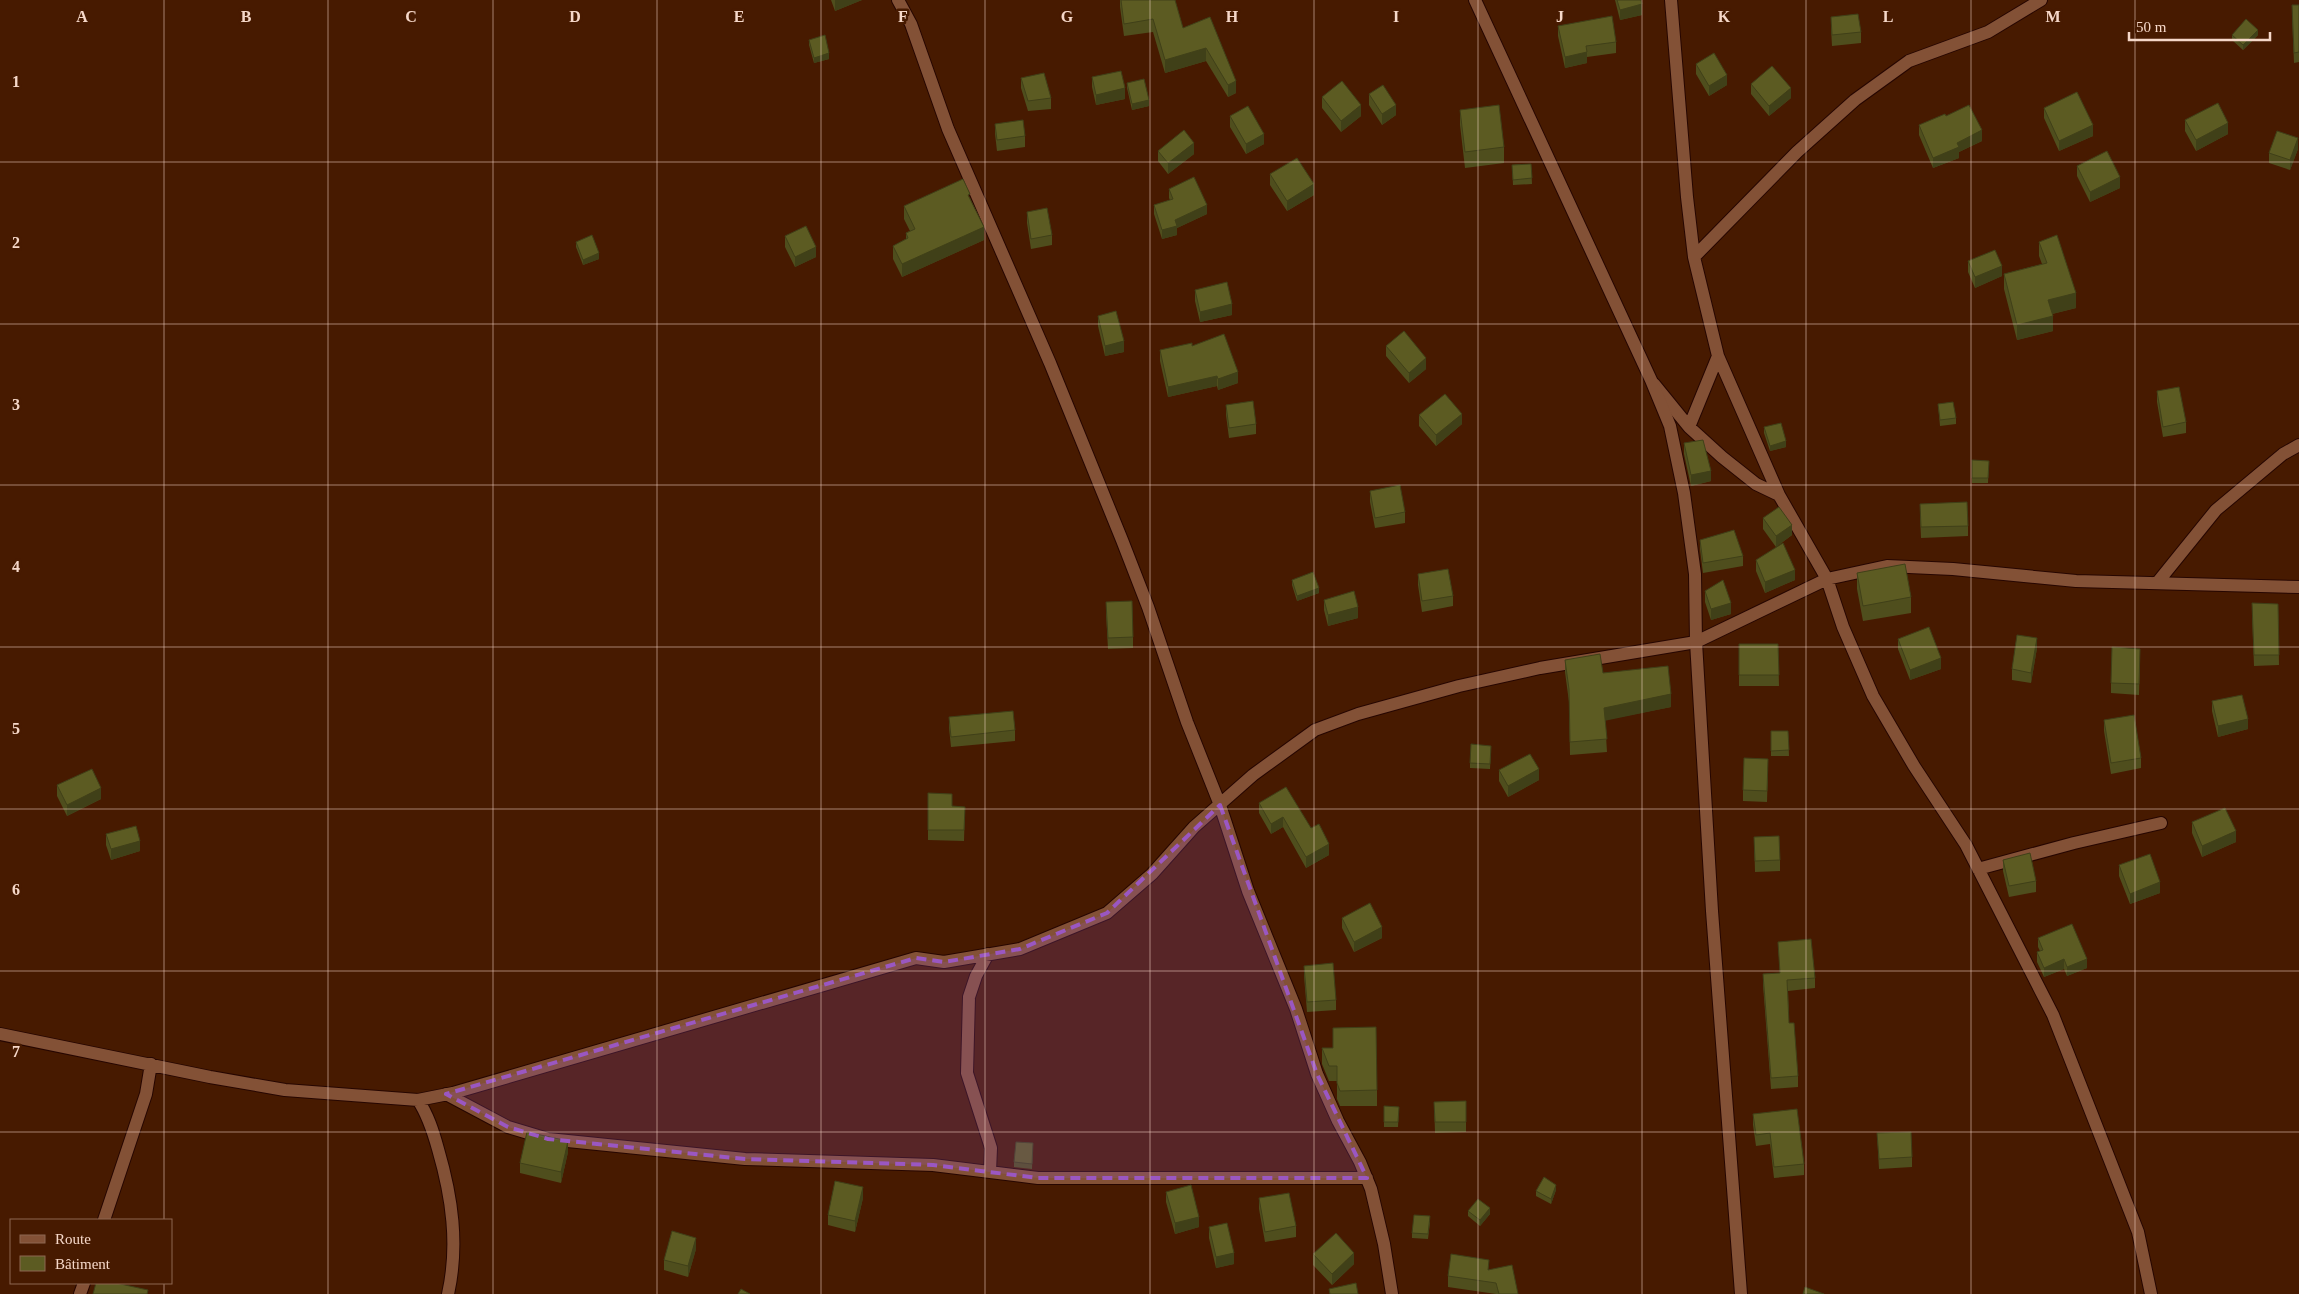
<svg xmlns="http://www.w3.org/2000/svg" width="2299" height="1294" viewBox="0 0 2299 1294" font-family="'Times New Roman',serif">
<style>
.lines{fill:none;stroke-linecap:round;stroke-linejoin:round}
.minor-casing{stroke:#260600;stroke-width:14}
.tertiary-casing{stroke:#260600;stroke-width:14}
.minor{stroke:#835136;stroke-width:12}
.tertiary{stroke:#835136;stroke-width:12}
.wall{fill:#4f4e1d}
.shaded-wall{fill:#404018}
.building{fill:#5c5b22;stroke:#404018}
.marked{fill:#9a57c2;fill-opacity:0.2;stroke:#9a57c2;stroke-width:4;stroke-dasharray:10 6;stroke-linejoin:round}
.grid{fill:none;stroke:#f6d8c9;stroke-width:1;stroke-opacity:0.55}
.grid-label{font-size:16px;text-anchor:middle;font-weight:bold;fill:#f6d8c9;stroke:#471a00;stroke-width:5;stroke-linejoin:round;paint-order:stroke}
</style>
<rect width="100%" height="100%" fill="#471a00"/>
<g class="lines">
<defs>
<path id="minor" d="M898,0L911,24L948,129L1050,363L1122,540L1148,607L1187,722L1220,805L1248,891L1296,1009L1317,1074L1338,1121L1360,1162L1371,1189L1384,1244L1392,1294
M1671,0L1687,197L1694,257L1718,356L1779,495
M1694,257L1797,152L1855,100L1909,61L1988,32L2041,0
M1654,384L1689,427L1722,457L1756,484L1779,495L1827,579L1843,627L1873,696L1914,766L1966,845L2053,1015L2138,1232L2151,1294
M1689,427L1718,356
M2157,583L2216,510L2283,454L2299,445
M1978,869L2074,843L2161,823
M988,954L976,976L969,997L967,1073L991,1148L990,1172
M0,1034L210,1077L285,1090L418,1100L453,1093L916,958L944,962L1020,949L1107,913L1152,874L1194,827L1253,775L1315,730L1358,714L1459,686L1540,668L1696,642L1827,579L1887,566L1953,569L2076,581L2299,587
M446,1094L508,1127L548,1139L745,1159L933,1165L1038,1178H1367
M418,1100C428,1115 433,1131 438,1149C452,1197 459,1245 448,1294
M104,1220L146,1094L151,1064
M80,1294L84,1283"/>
<path id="tertiary" d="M1475,0L1651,380L1670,426L1684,493L1695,574L1696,642L1712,911L1741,1294"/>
</defs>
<use href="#minor" class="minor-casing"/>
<use href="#tertiary" class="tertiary-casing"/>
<use href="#minor" class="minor"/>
<use href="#tertiary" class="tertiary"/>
</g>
<path class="wall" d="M831,0H862L835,11Z
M1120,0H1175L1183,28L1210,17L1236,93L1228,97L1206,61L1165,73L1153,32L1124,36L1120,7Z
M1615,0H1641L1642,15L1620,20Z
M2299,5V62L2294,63L2292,15Z
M1831,17L1861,32V43L1832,46L1831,28Z
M1558,26L1616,42V53L1587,57V63L1565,68L1558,36Z
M2232,35H2258L2243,50L2232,40Z
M809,40L829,59L814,63L809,45Z
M1696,64L1727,85L1709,96L1696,74Z
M1092,77L1125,99L1096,105L1092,87Z
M1021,78L1051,98V109L1028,111L1021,88Z
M1127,83L1149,106L1132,110L1127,88Z
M1751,84L1791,98L1769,116L1751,94Z
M1369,94L1396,115L1382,125L1369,105Z
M1322,97L1361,116L1341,132L1322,108Z
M2044,108L2093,136L2059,151L2044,118Z
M1460,110L1504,147V163L1465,168L1460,125Z
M1230,116L1264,144L1246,154L1230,127Z
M1946,116L1982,141L1959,152V158L1933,168L1919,135V125Z
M2185,120L2228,134L2196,151L2185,131Z
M995,124L1025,136V147L997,151L995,134Z
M2298,149L2290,170L2269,163V153Z
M1158,151L1194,154L1168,174L1158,161Z
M1531,164L1532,184L1513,185L1512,165Z
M2077,166L2120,188L2090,202L2077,176Z
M1270,174L1314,195L1287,211L1270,185Z
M1169,189L1207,214L1177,228V235L1162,239L1154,214V205L1170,200L1169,198Z
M970,198L984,240L902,277L893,259V246L906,239V233L910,231L904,219V206Z
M1027,212L1052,235V245L1031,249L1027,223Z
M785,236L816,257L795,267L785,247Z
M576,242L599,259L583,265L576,247Z
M2039,242L2076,308L2052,314L2053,331L2017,340L2004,289V274L2042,264L2039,256Z
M1968,261L2002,276L1975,288L1968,272Z
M1195,290L1232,315L1200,322L1195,301Z
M1098,316L1124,352L1105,356L1098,326Z
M1386,346L1426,369L1409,383L1386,356Z
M1160,350L1238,383L1218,390L1217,386L1168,397L1160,361Z
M2157,391L2186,422V433L2163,437L2157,402Z
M1938,404L1956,418V424L1940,426Z
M1226,405L1256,424V434L1229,438L1226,415Z
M1419,415L1462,424L1436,446L1419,426Z
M1764,427L1786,447L1770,451L1764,433Z
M1684,443L1711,481L1691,486L1684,454Z
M1972,460L1989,461L1988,483H1972Z
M1370,491L1405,512V523L1375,528L1370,502Z
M1920,515L1968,526V536L1921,538Z
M1763,518L1792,535L1776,547L1763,529Z
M1700,540L1743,556V566L1703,573L1700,549Z
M1756,560L1795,580L1765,593L1756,571Z
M1857,573L1911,597V613L1863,621L1857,589Z
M1418,574L1453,596V606L1422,612L1418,585Z
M1292,580L1319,593L1297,601L1292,585Z
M1705,591L1731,614L1711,620L1705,602Z
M1324,600L1358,618L1328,626L1324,610Z
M2278,604L2279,665L2254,666L2252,614Z
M1106,613L1133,637V648L1108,649Z
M1898,639L1941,669L1910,680L1898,649Z
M1739,644H1778L1779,686H1739Z
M2037,648L2031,683L2012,680V669Z
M2140,659L2139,695L2111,693V683Z
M1565,660L1603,673L1671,707L1605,720L1607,752L1570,755L1569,702L1565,672Z
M2212,701L2248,729L2218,737L2212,711Z
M949,717L1015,730V741L951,747L949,728Z
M2104,720L2141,758V768L2111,774L2104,731Z
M1771,731H1788L1789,756H1771Z
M1491,751L1490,769L1470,768V763Z
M1768,769L1767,802L1743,801V790Z
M1499,770L1539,780L1508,797L1499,781Z
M57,785L101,799L67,816L57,796Z
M928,793L952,806L965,807L964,841L928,840Z
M1259,803L1311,828L1329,855L1306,868L1283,827L1271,834L1259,813Z
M2192,822L2236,842L2202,857L2192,833Z
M106,834L140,851L111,860L106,845Z
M1754,837L1780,860V871L1755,872Z
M2003,860L2036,881V892L2009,897L2003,871Z
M2119,865L2160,893L2130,904L2119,876Z
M1342,918L1382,938L1354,952L1342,928Z
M2038,938L2087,968L2067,976L2064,969L2044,977L2037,962V952L2040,951L2038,947Z
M1778,942L1815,978V988L1788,991L1789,1023L1798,1076V1087L1771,1089L1763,985V974L1780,973Z
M1304,966L1336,1000V1010L1307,1012L1304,976Z
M1322,1048L1377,1090V1106H1340L1337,1099V1081H1329L1322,1064Z
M1466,1101V1132L1435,1133L1434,1102Z
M1384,1106L1399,1107L1398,1127H1384Z
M1753,1114L1804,1164V1175L1774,1178L1770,1144L1756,1146L1753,1125Z
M1877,1133L1912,1157V1167L1879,1169Z
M1033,1143L1032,1169L1014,1167V1162Z
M568,1152L561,1183L520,1173V1163Z
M1556,1190L1551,1204L1536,1196V1191Z
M1166,1192L1199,1227L1175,1234L1166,1202Z
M863,1198L855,1232L828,1225V1215Z
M1259,1198L1296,1226V1237L1265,1242L1259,1209Z
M1468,1211L1490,1214L1480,1226L1468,1216Z
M1430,1222L1428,1239L1412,1238V1233Z
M1209,1227L1234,1264L1216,1268L1209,1238Z
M696,1249L688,1277L664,1270V1260Z
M1313,1254L1354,1264L1332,1285L1313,1265Z
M1489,1270L1518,1294H1496L1448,1287V1276Z"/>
<path class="shaded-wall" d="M835,0H862L835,11Z
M1642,4V15L1620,20V10Z
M2258,30V35L2243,50V45Z
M1206,48V61L1165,73V60Z
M1587,52V63L1565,68V57Z
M829,53V59L814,63V58Z
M1727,75V85L1709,96V86Z
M1236,81V93L1228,97V85Z
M1125,88V99L1096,105V95Z
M1791,88V98L1769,116V106Z
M1149,100V106L1132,110V104Z
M1361,105V116L1341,132V121Z
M1396,105V115L1382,125V114Z
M2228,123V134L2196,151V140Z
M2093,125V136L2059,151V141Z
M1982,130V141L1959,152V158L1933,168V158L1957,143Z
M1264,134V144L1246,154V144Z
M2298,138V149L2290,170V160Z
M1194,143V154L1168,174V163Z
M2120,177V188L2090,202V192Z
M1314,184V195L1287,211V201Z
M1207,205V214L1177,228V235L1162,239V230L1175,220Z
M984,227V240L902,277V264Z
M816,247V257L795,267V257Z
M599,253V259L583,265V260Z
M2002,266V276L1975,288V277Z
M2076,293V308L2048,315V300Z
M1232,304V315L1200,322V312Z
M2053,316V331L2017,340V325Z
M1124,341V352L1105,356V346Z
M1426,358V369L1409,383V373Z
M1238,372V383L1218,390V379Z
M1217,376V386L1168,397V387Z
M1462,414V424L1436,446V435Z
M1786,441V447L1770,451V446Z
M1711,471V481L1691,486V475Z
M1792,525V535L1776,547V536Z
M1795,570V580L1765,593V582Z
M1319,588V593L1297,601V596Z
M1731,603V614L1711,620V609Z
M1358,607V618L1328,626V615Z
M2037,638V648L2031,683V673Z
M1941,658V669L1910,680V670Z
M1671,694V707L1604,721V708Z
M2248,719V729L2218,737V726Z
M1539,769V780L1508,797V786Z
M101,788V799L67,816V805Z
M1283,817V827L1271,834V824Z
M2236,831V842L2202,857V846Z
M140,841V851L111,860V849Z
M1329,844V855L1306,868V857Z
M2160,882V893L2130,904V894Z
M1382,927V938L1354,952V942Z
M2064,959V969L2044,977V968Z
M2087,959V968L2067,976V967Z
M568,1141V1152L561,1183V1172Z
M1556,1185V1190L1551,1204V1199Z
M863,1187V1198L855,1232V1221Z
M1490,1208V1214L1480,1226V1220Z
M1199,1217V1227L1175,1234V1223Z
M696,1238V1249L688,1277V1266Z
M1234,1253V1264L1216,1268V1257Z
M1354,1253V1264L1332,1285V1274Z"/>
<path class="building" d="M1121,0H1175L1183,28L1210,17L1236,81L1228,85L1206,48L1165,60L1153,19L1124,24Z
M1617,0H1641L1642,4L1620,10Z
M2292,5H2299V52L2294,53Z
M1858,14L1861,32L1832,35L1831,17Z
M1612,16L1616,42L1586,46L1587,52L1565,57L1558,26Z
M2246,19L2258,30L2243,45L2232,35Z
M825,35L829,53L814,58L809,40Z
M1714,53L1727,75L1709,86L1696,64Z
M1772,66L1791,88L1769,106L1751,84Z
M1121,71L1125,88L1096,95L1092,77Z
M1044,73L1051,98L1028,101L1021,78Z
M1144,79L1149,100L1132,104L1127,83Z
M1342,81L1361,105L1341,121L1322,97Z
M1383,85L1396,105L1382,114L1369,94Z
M2077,92L2093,125L2059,141L2044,108Z
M2218,103L2228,123L2196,140L2185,120Z
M1499,105L1504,147L1465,152L1460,110Z
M1969,105L1982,130L1957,143L1959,147L1933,158L1919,125L1945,114L1946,116Z
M1248,106L1264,134L1246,144L1230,116Z
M1023,120L1025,136L997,140L995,124Z
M1184,130L1194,143L1168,163L1158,151Z
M2277,131L2298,138L2290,160L2269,153Z
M2107,151L2120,177L2090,192L2077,166Z
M1297,158L1314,184L1287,201L1270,174Z
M1531,164L1532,178L1513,180L1512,165Z
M1194,177L1207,205L1175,220L1177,226L1162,230L1154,205L1173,199L1169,189Z
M963,179L970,194L968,195L984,227L902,264L893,246L908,238L906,233L915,229L904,206Z
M1047,208L1052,235L1031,239L1027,212Z
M806,226L816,247L795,257L785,236Z
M592,235L599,253L583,260L576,242Z
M2057,235L2076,293L2048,300L2053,316L2017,325L2004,274L2047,263L2039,242Z
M1995,250L2002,266L1975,277L1968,261Z
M1227,282L1232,304L1200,312L1195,290Z
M1116,311L1124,341L1105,346L1098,316Z
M1404,331L1426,358L1409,373L1386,346Z
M1224,334L1238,372L1218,379L1217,376L1168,387L1160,350L1192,343V346Z
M2179,387L2186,422L2163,427L2157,391Z
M1445,394L1462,414L1436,435L1419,415Z
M1253,401L1256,424L1229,428L1226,405Z
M1953,402L1956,418L1940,420L1938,404Z
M1781,423L1786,441L1770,446L1764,427Z
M1703,440L1711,471L1691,475L1684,443Z
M1972,460L1989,461L1988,478H1972Z
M1400,485L1405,512L1375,518L1370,491Z
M1967,502L1968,526L1921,527L1920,504Z
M1779,507L1792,525L1776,536L1763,518Z
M1734,530L1743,556L1703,563L1700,540Z
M1783,543L1795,570L1765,582L1756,560Z
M1905,564L1911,597L1863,606L1857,573Z
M1448,569L1453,596L1422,601L1418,574Z
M1313,572L1319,588L1297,596L1292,580Z
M1723,580L1731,603L1711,609L1705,591Z
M1354,591L1358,607L1328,615L1324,600Z
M1132,601L1133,637L1108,638L1106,602Z
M2252,603L2278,604L2279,655H2254Z
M1929,627L1941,658L1910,670L1898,639Z
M2017,635L2037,638L2031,673L2012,669Z
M1739,644H1778L1779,675H1739Z
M2112,647L2140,649L2139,684L2111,683Z
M1600,654L1603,673L1668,666L1671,694L1604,708L1607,739L1570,742L1569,689L1565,660Z
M2242,695L2248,719L2218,726L2212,701Z
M1013,711L1015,730L951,737L949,717Z
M2134,715L2141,758L2111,763L2104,720Z
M1771,731H1788L1789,750L1771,751Z
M1471,744L1491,746L1490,764L1470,763Z
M1530,754L1539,769L1508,786L1499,770Z
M1744,758L1768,759L1767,791L1743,790Z
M92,769L101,788L67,805L57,785Z
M1286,787L1311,828L1319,824L1329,844L1306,857L1283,817L1271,824L1259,803Z
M928,793L952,794V806L965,807L964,830H928Z
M2225,808L2236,831L2202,846L2192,822Z
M136,826L140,841L111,849L106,834Z
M1779,836L1780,860L1755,861L1754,837Z
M2030,853L2036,881L2009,886L2003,860Z
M2150,854L2160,882L2130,894L2119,865Z
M1370,903L1382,927L1354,942L1342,918Z
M2072,924L2087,959L2067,967L2064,959L2044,968L2037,952L2043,950L2038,938Z
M1811,939L1815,978L1787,980L1789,1023H1794L1798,1076L1771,1078L1763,974L1780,973L1778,942Z
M1333,963L1336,1000L1307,1002L1304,966Z
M1376,1027L1377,1090L1340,1091L1337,1083V1066H1329L1322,1048H1333V1028Z
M1466,1101V1122H1435L1434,1102Z
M1384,1106L1399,1107L1398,1122H1384Z
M1797,1109L1804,1164L1774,1167L1770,1133L1756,1135L1753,1114Z
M527,1132L568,1141L561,1172L520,1163Z
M1911,1132L1912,1157L1879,1159L1877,1133Z
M1016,1142L1033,1143L1032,1164L1014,1162Z
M1544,1177L1556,1185L1551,1199L1536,1191Z
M835,1181L863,1187L855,1221L828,1215Z
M1191,1185L1199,1217L1175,1223L1166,1192Z
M1289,1193L1296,1226L1265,1232L1259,1198Z
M1478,1199L1490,1208L1480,1220L1468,1211Z
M1414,1215L1430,1216L1428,1234L1412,1233Z
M1227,1223L1234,1253L1216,1257L1209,1227Z
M672,1231L696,1238L688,1266L664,1260Z
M1336,1233L1354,1253L1332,1274L1313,1254Z
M1451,1254L1489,1260L1488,1270L1512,1265L1518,1294H1499L1496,1283L1448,1276Z
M96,1283H116L148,1290L147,1294H93Z
M1356,1283L1358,1294H1330L1329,1289Z
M1805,1287L1824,1294H1803Z
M741,1289L750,1294H738Z"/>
<path class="marked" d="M1220,805L1317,1074L1367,1178H1038L933,1165L745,1159L548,1139L508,1127L446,1094L916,958L944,962L1020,949L1107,913Z"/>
<path class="grid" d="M164,0V1220M328,0V1294M493,0V1294M657,0V1294M821,0V1294M985,0V1294M1150,0V1294M1314,0V1294M1478,0V1294M1642,0V1294M1806,0V1294M1971,0V1294M2135,0V1294M0,162H2299M0,324H2299M0,485H2299M0,647H2299M0,809H2299M0,971H2299M0,1132H2299M164,1283V1294"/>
<g class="grid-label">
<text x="82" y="22">A</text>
<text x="246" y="22">B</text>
<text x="411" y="22">C</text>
<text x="575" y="22">D</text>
<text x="739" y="22">E</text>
<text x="903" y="22">F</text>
<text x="1067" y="22">G</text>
<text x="1232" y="22">H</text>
<text x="1396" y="22">I</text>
<text x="1560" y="22">J</text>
<text x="1724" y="22">K</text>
<text x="1888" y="22">L</text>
<text x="2053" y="22">M</text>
<text x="16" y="87">1</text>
<text x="16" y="248">2</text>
<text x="16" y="410">3</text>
<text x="16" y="572">4</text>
<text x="16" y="734">5</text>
<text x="16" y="895">6</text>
<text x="16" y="1057">7</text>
</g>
<rect x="10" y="1219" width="162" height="65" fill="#471a00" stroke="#8d6650"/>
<rect x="20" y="1235" width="25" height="8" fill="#835136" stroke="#8d6650"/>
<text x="55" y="1244" font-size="15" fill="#f6d8c9">Route</text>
<rect x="20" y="1256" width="25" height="15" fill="#5c5b22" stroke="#8d6650"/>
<text x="55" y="1269" font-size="15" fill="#f6d8c9">Bâtiment</text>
<path d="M2129 32v8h141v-8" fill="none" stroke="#f6d8c9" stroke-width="2.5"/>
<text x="2136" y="32" font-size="15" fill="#f6d8c9" stroke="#471a00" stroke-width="4" paint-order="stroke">50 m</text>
</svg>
